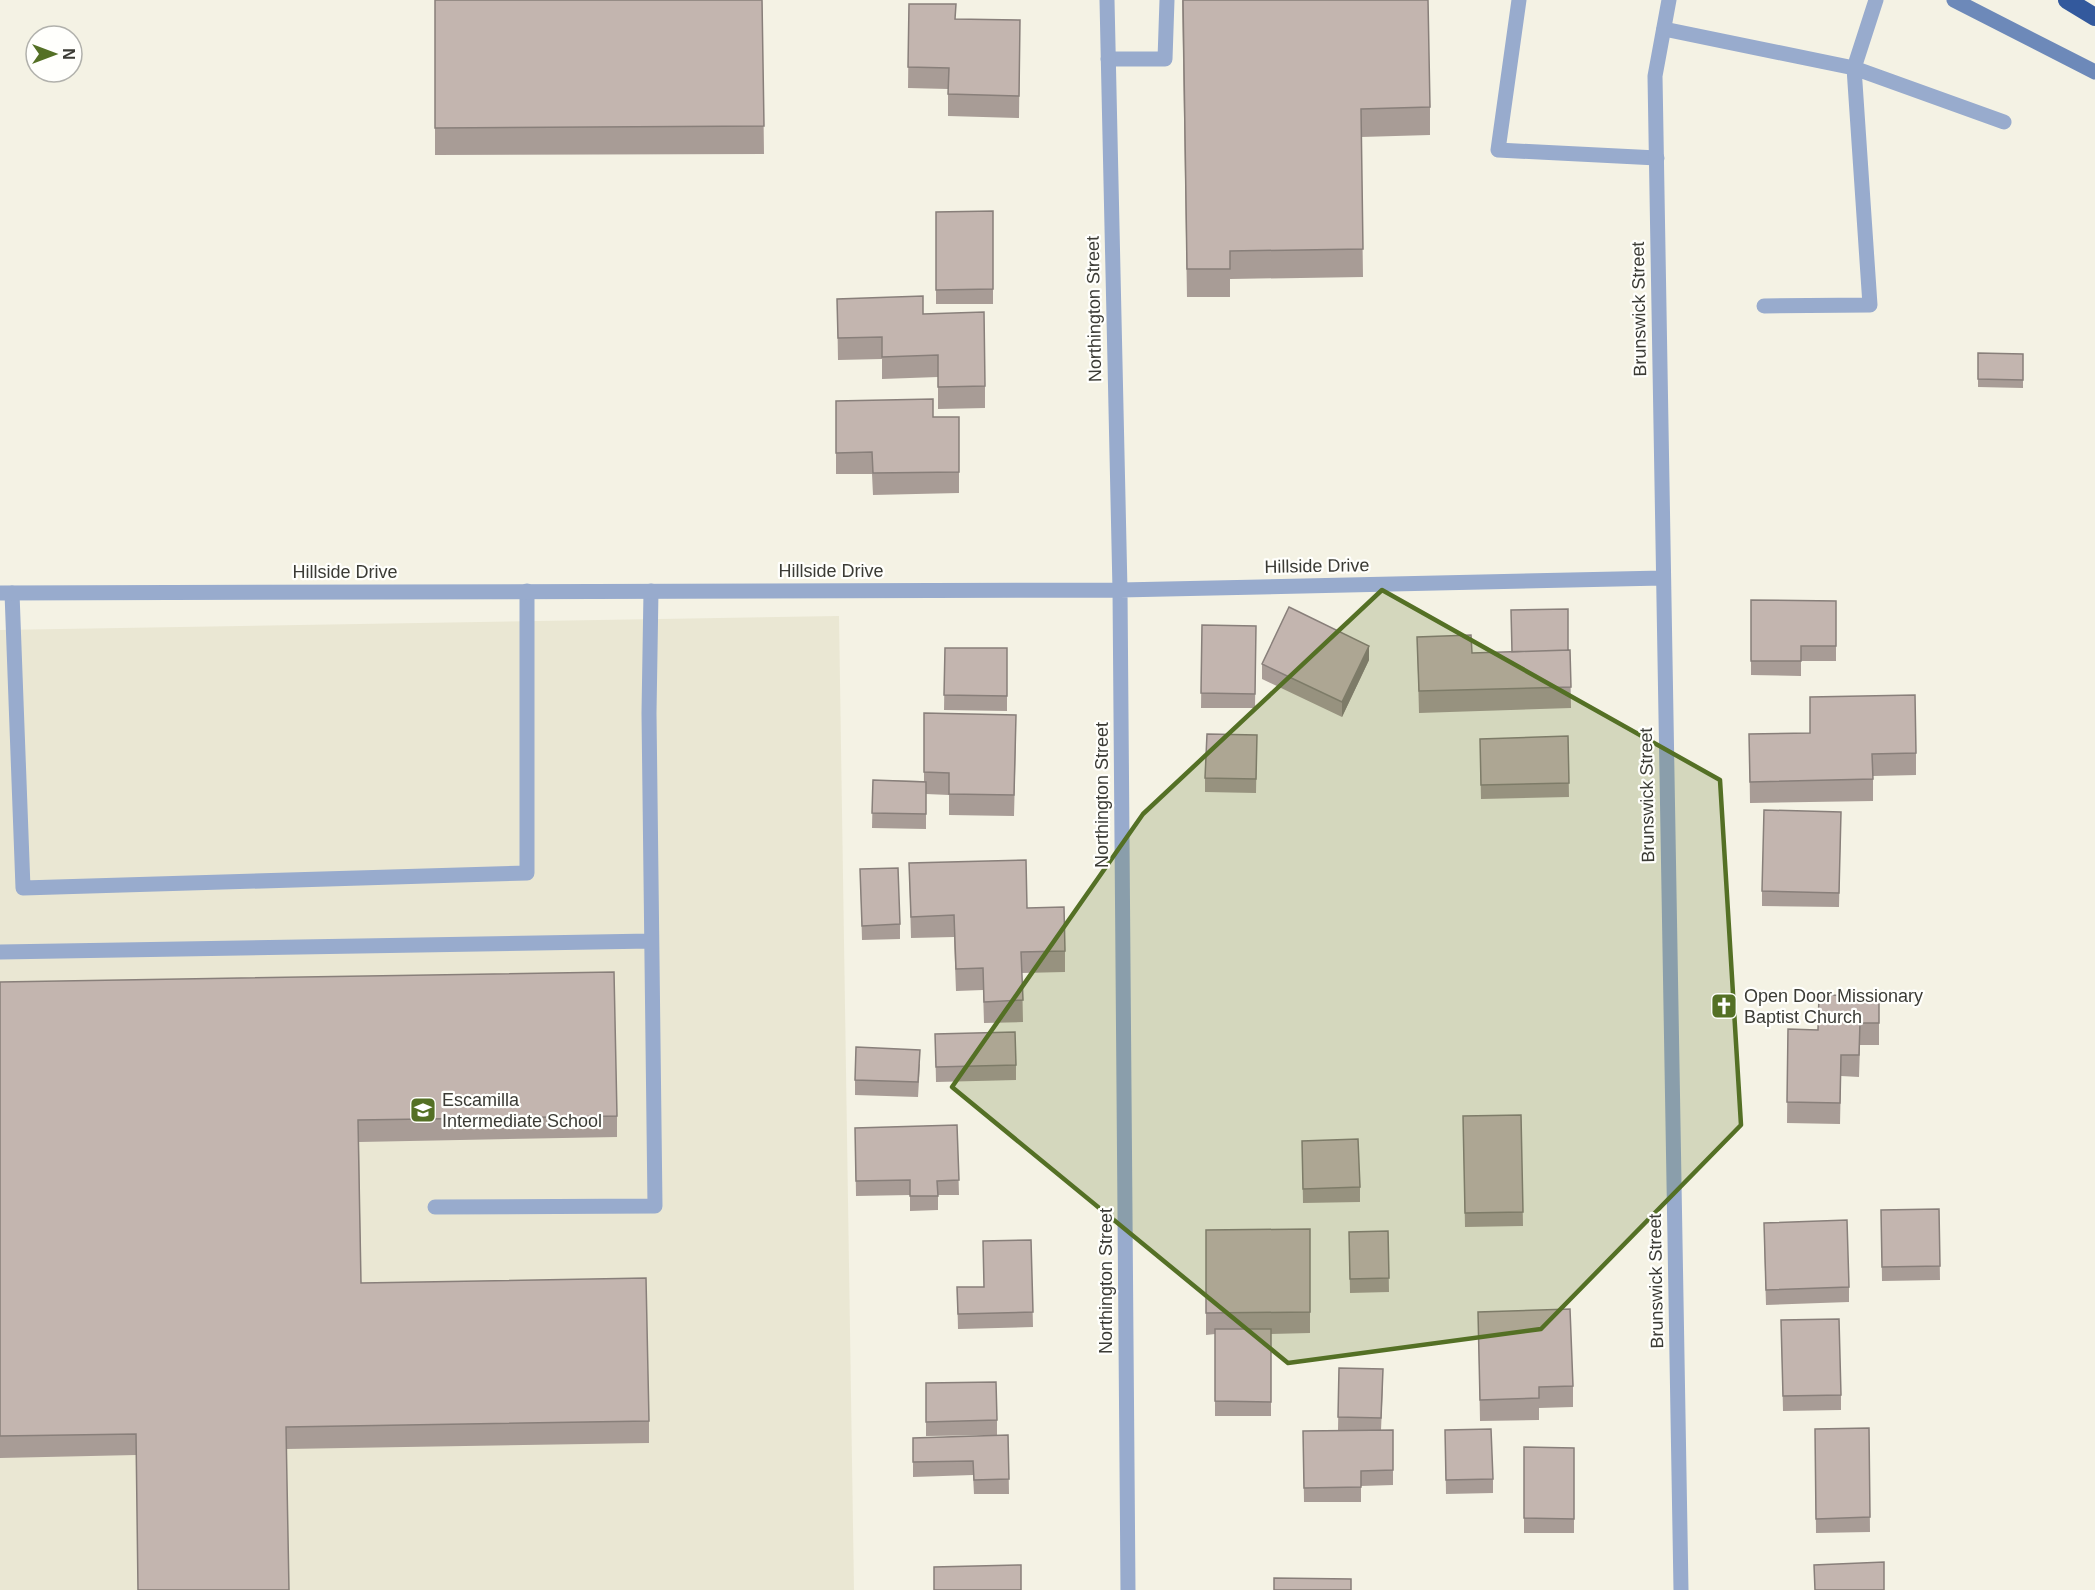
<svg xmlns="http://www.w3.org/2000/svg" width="2095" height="1590" viewBox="0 0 2095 1590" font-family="Arial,sans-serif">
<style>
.built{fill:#eae7d3}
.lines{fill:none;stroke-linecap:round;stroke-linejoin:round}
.lane{stroke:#98abcd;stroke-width:15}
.street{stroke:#98abcd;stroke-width:15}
.secondary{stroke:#6d89b9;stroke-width:15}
.highway{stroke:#33599d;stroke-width:18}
.wall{fill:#a89c96}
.shaded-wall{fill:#887f7a}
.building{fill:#c3b5af;stroke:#887f7a;stroke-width:1.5}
.marked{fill:#547025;fill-opacity:0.2;stroke:#547025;stroke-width:4.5;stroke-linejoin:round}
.labels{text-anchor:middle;stroke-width:4.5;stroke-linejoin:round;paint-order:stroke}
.street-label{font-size:18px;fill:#3b3b35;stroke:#fffffc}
.poi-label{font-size:18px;fill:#3b3b35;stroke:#fffffc;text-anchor:start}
</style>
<rect width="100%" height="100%" fill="#f4f2e4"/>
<path class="built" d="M839,616L854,1590H0V630Z"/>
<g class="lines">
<path class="lane" d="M1519,0L1498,150L1657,158
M1664,29L1854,68L2004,122
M1108,59H1165L1167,0
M1764,306L1870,305L1854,68L1876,0
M12,593L23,888L527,873V591
M0,952L651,941
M435,1207L655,1206L649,713L651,591"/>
<path class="street" d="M1107,0L1120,590L1128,1590
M1669,0L1655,76L1681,1590
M0,593L1120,590L1663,578"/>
<path class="secondary" d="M1954,0L2095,72"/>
<path class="highway" d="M2067,0L2095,17"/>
</g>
<path class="wall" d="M435,0H762L764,154L435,155Z
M1182,0L1430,107V135L1361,137L1363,277L1230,279V297H1187Z
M909,4L956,19L1020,20L1019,118L948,116V89L908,88Z
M993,211V304H936V212Z
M837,299L923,314L985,386V408L938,409V377L882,379V359L838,360Z
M1978,353L2023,354V388L1978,387Z
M836,401L933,417H959V493L873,495L872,474H836Z
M1751,600L1836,601V661H1801V676L1751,675Z
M1202,625L1256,626L1255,708H1201Z
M1417,637L1472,653L1570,650L1571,708L1419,713Z
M945,648H1007V711L944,710Z
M1369,660L1342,717L1262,679V664Z
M924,713L1016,737L1014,816L949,815V795L926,794V829L872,828L873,780L924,781Z
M1749,734L1916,753V775L1873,776V801L1750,803Z
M1257,735L1256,793L1205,792V778Z
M1568,736L1569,797L1481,799L1480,753Z
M1841,812L1839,907L1762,906V891Z
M909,863L1027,908L1065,951V972L1022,973L1023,1022L984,1023L983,990L956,991L954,937L911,938Z
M860,869L900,924V939L862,940Z
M0,982L617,1116V1137L359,1142L361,1283L649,1421V1443L286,1449L136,1455L0,1458Z
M1879,996V1045H1860L1859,1077L1841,1076L1840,1124L1787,1123L1788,1029L1818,1030Z
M935,1034L1016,1065V1080L936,1082Z
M920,1064L918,1097L855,1095V1080Z
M1521,1115L1523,1226L1465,1227L1463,1116Z
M957,1125L959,1195H938V1210L910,1211V1195L856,1196L855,1128Z
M1302,1141L1360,1187V1202L1303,1203Z
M1939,1209L1940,1280L1882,1281L1881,1210Z
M1310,1229V1333L1271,1334V1416H1215V1334L1206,1335V1230Z
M1388,1231L1389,1292L1350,1293L1349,1232Z
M1764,1238L1849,1287V1302L1766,1305Z
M1031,1240L1033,1327L958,1329L957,1287H983Z
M1478,1312L1573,1386V1407L1539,1408V1420L1480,1421Z
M1781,1320L1841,1395V1410L1783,1411Z
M1339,1368L1383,1384L1381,1430H1393V1485L1361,1486V1502H1304L1303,1431L1338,1430Z
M926,1383L997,1420V1435L926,1436Z
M1869,1428L1870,1532L1816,1533L1815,1429Z
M1445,1430L1493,1479V1493L1446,1494Z
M1008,1435L1009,1494H974L973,1475L913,1477V1438Z
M1524,1447L1574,1448V1533H1524Z"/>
<path class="shaded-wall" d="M1369,646V660L1342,717V702Z"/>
<path class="building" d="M435,0H762L764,126L435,128Z
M1183,0H1428L1430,107L1361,109L1363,249L1230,251V269H1187Z
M909,4H956L955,19L1020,20L1019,96L948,94L949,68L908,67Z
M993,211V289L936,290V212Z
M923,296V314L984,312L985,386L938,387V355L882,357V337L838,338L837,299Z
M1978,353L2023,354V380L1978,379Z
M933,399V417H959V472L873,473L872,452L836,453V401Z
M1751,600L1836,601V646H1801V661H1751Z
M1289,607L1369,646L1342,702L1262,664Z
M1568,609V650L1512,652L1511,610Z
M1202,625L1256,626L1255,694L1201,693Z
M1471,635L1472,653L1570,650L1571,687L1419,691L1417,637Z
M945,648H1007V696L944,695Z
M1915,695L1916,753L1872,754L1873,779L1750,782L1749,734L1810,733V697Z
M924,713L1016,715L1014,795L949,794V773L924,772Z
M1207,734L1257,735L1256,779L1205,778Z
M1568,736L1569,783L1481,785L1480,739Z
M873,780L926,782V814L872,813Z
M1764,810L1841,812L1839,893L1762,891Z
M1026,860L1027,908L1064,907L1065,951L1021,952L1023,1000L984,1002L983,968L956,969L954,915L911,917L909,863Z
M898,868L900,924L862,926L860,869Z
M614,972L617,1116L358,1120L361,1283L646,1278L649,1421L286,1427L289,1590H138L136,1434L0,1436V982Z
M1819,995L1879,996V1023H1860L1859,1055H1841L1840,1103L1787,1102L1788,1029L1818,1030Z
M1015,1032L1016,1065L936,1067L935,1034Z
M856,1047L920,1050L918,1082L855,1080Z
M1521,1115L1523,1212L1465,1213L1463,1116Z
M957,1125L959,1180L937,1181L938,1196H910V1180L856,1181L855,1128Z
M1358,1139L1360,1187L1303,1189L1302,1141Z
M1939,1209L1940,1266L1882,1267L1881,1210Z
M1847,1220L1849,1287L1766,1290L1764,1223Z
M1310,1229V1312L1206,1313V1230Z
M1388,1231L1389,1278L1350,1279L1349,1232Z
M1031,1240L1033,1312L958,1314L957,1287H984L983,1241Z
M1570,1309L1573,1386L1539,1387V1398L1480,1400L1478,1312Z
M1839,1319L1841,1395L1783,1396L1781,1320Z
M1215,1329H1271V1402L1215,1401Z
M1339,1368L1383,1369L1381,1418L1338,1417Z
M996,1382L997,1420L926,1422V1383Z
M1869,1428L1870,1517L1816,1519L1815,1429Z
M1491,1429L1493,1479L1446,1480L1445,1430Z
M1393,1430V1470L1361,1471V1487L1304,1488L1303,1431Z
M1008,1435L1009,1479L974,1480L973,1461L913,1462V1438Z
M1524,1447L1574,1448V1519L1524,1518Z
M1884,1562V1590H1815L1814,1565Z
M1021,1565V1590H934V1567Z
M1274,1578L1351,1579V1590H1274Z"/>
<path class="marked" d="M1382,590L1720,780L1741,1125L1541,1329L1288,1363L952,1087L1143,814Z"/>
<defs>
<symbol id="church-square" viewBox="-11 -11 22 22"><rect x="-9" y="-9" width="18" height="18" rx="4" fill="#547025" stroke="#fffffc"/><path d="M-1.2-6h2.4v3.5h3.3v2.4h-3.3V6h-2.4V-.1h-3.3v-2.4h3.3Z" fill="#fff"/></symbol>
<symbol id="school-square" viewBox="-11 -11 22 22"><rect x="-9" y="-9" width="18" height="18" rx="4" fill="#547025" stroke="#fffffc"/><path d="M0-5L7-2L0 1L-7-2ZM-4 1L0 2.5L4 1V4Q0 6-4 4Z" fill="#fff"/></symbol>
</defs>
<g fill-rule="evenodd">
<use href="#church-square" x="1709" y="991" width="30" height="30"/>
<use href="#school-square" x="408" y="1095" width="30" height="30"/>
</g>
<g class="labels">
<g class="street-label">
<text transform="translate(1094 309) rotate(-91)" y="6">Northington Street</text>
<text transform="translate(1639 309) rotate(-91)" y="6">Brunswick Street</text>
<text transform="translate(1317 566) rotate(-1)" y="6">Hillside Drive</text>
<text x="831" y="577">Hillside Drive</text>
<text x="345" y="578">Hillside Drive</text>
<text transform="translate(1102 795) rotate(-90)" y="6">Northington Street</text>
<text transform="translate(1647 795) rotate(-91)" y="6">Brunswick Street</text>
<text transform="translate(1106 1281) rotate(-90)" y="6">Northington Street</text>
<text transform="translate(1656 1281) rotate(-91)" y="6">Brunswick Street</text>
</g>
<g class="poi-label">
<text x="1744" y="1002">Open Door Missionary<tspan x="1744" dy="21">Baptist Church</tspan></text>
<text x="442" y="1106">Escamilla<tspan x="442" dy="21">Intermediate School</tspan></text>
</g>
</g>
<g transform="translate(54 54) rotate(90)"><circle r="28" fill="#fffffc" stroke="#b1b1ac" stroke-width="1.5"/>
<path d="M0-4.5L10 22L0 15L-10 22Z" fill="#547025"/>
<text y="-9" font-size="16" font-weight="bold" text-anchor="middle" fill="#3b3b35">N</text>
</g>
</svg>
